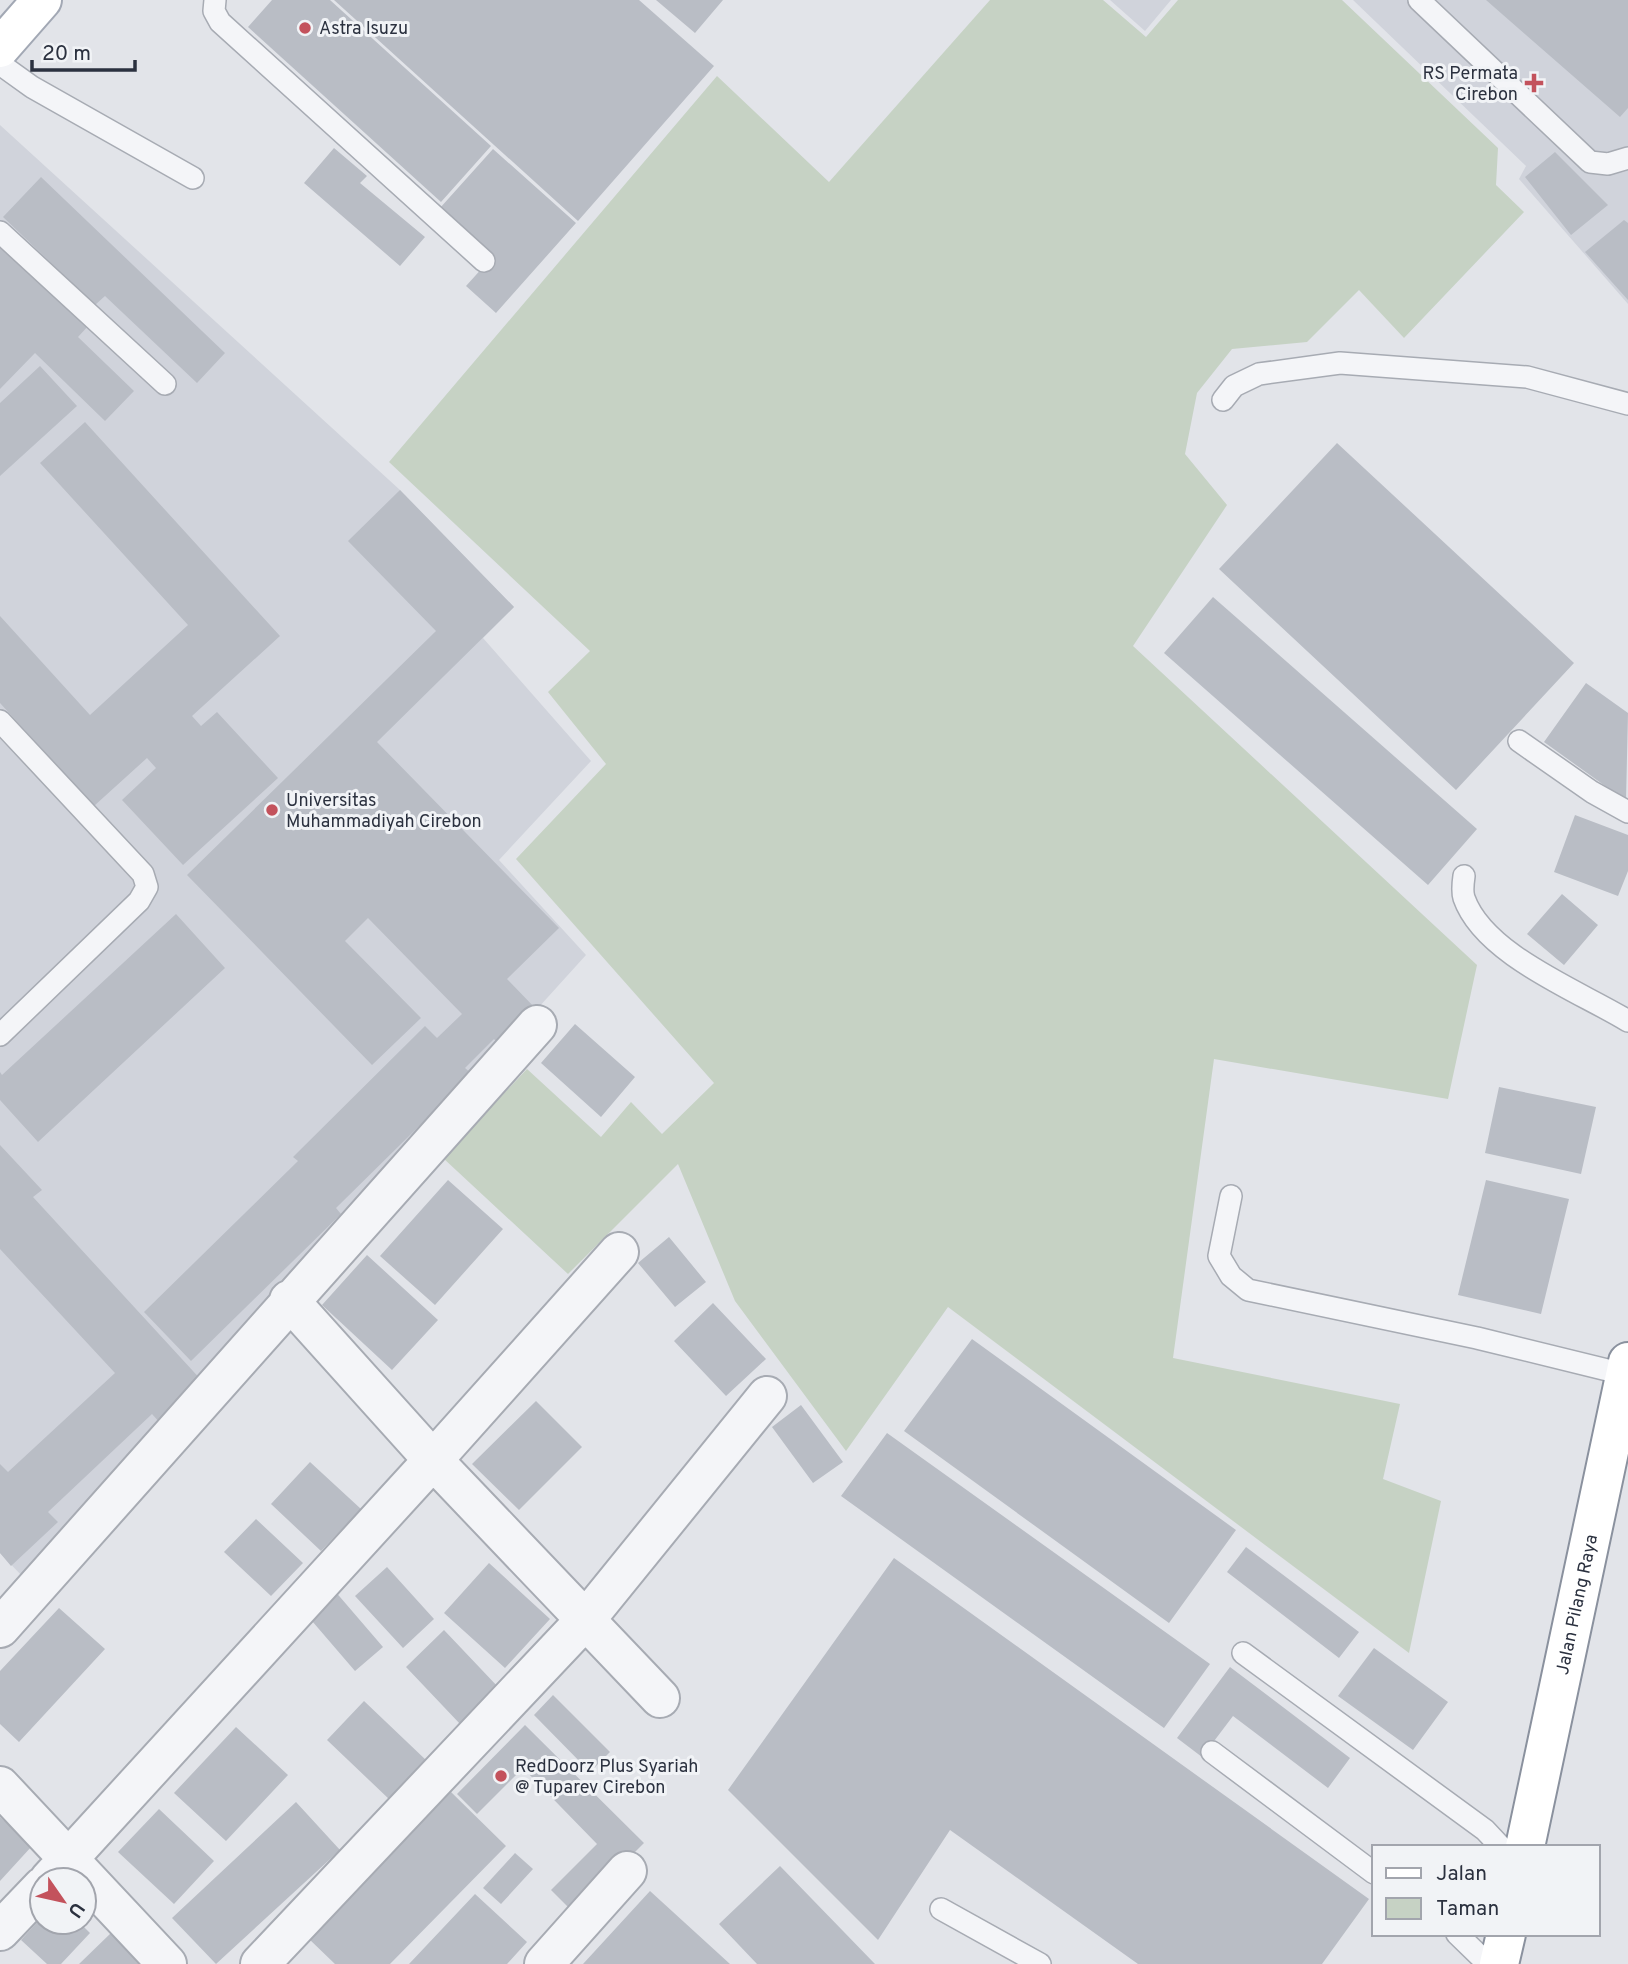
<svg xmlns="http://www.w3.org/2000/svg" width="1628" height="1964" viewBox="0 0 1628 1964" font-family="Overpass,sans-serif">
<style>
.built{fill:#d0d3db}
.green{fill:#c6d2c4}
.building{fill:#b9bdc5}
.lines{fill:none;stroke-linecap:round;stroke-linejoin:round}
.service-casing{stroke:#a7abb3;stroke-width:24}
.minor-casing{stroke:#a7abb3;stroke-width:42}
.primary-casing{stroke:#a2a8b4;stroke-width:42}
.trunk-casing{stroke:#8a919e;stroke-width:42}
.service{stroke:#f4f5f8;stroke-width:21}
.minor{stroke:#f4f5f8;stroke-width:38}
.primary{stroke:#fff;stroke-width:38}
.trunk{stroke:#fff;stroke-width:38}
.poi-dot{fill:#c3525c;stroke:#f1f3f6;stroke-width:2.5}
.labels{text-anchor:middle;stroke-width:6;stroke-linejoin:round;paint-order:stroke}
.poi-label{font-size:18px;fill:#2b313f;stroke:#f1f3f6;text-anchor:start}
.street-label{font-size:18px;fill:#2b313f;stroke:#f1f3f6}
</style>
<rect width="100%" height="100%" fill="#e2e4e9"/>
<path class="built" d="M1110,0H1171L1145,31Z
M1353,0H1628V304L1519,179L1526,166Z
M0,125L400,490L514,607L483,638L591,761L499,860L586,955L23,1577L0,1553Z"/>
<path class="green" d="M990,0H1103L1146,37L1178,0H1342L1498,148L1496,185L1524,212L1404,338L1359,290L1307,342L1232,349L1197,393L1185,454L1227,505L1133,646L1477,965L1448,1099L1214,1059L1173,1358L1400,1404L1383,1479L1441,1501L1409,1653L948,1307L846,1451L735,1301L678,1164L568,1274L443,1158L527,1069L601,1137L631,1102L662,1134L714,1083L516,859L606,764L548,692L590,651L389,462L717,76L829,182Z"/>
<path class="building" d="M272,0H330L491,146L441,202L248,27Z
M334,0H639L714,66L578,221Z
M656,0H723L695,33Z
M1486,0H1628V108L1620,117Z
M334,148L367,176L360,183L425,237L400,266L304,183Z
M493,149L576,223L496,313L466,286L494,255L440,208Z
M1555,152L1608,205L1571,235L1525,177Z
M41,177L225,353L197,383L105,296L95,305L3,217Z
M1624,220L1628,223V300L1585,252Z
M0,238L89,325L78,337L134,391L105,421L35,353L0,389Z
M40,366L77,406L0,476V403Z
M85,422L280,636L192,716L201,726L217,712L278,778L183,865L122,800L156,768L147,758L94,806L0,703V616L90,715L188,625L40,463Z
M1337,443L1574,663L1456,790L1219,569Z
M400,490L514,607L377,742L559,928L507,979L537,1010L500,1046L494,1039L465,1068L472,1074L336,1208L341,1214L191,1361L144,1312L298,1161L293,1157L425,1026L437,1038L462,1014L368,918L345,941L421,1018L372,1065L187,875L436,631L348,541Z
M1213,597L1477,829L1428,885L1164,653Z
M1586,683L1628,713L1626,801L1544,742Z
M1575,815L1628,835V871L1618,896L1554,872Z
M1562,894L1598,925L1564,965L1527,934Z
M176,914L225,968L38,1142L0,1100V1072L2,1075Z
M575,1024L635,1077L601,1117L541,1063Z
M1499,1087L1596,1107L1581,1174L1485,1153Z
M0,1145L42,1190L33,1197L204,1383L161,1424L152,1414L48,1512L58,1522L11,1566L0,1553V1464L8,1472L115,1373L0,1249Z
M448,1180L503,1229L435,1305L380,1256Z
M1486,1180L1569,1199L1541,1314L1458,1295Z
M669,1237L706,1282L675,1307L638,1263Z
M367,1255L438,1320L392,1370L322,1305Z
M713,1303L766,1359L726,1396L674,1341Z
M972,1339L1236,1530L1169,1623L904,1431Z
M536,1401L582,1447L519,1510L472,1464Z
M801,1405L843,1462L813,1483L772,1427Z
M887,1433L1210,1664L1164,1728L841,1496Z
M310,1462L361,1509L321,1551L271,1504Z
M256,1519L303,1563L271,1596L224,1552Z
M1246,1547L1359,1632L1339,1658L1227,1572Z
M894,1558L1369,1899L1322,1964H1138L950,1830L878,1940L728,1790Z
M489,1563L550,1619L505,1668L444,1613Z
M387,1567L434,1619L403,1648L355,1596Z
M334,1590L383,1647L355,1671L306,1614Z
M59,1608L105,1649L19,1742L0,1724V1671Z
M444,1630L499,1688L461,1725L406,1667Z
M1374,1648L1448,1702L1413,1750L1338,1696Z
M1230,1667L1350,1758L1328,1788L1233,1716L1202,1757L1177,1738Z
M553,1695L610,1752L590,1772L534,1715Z
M364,1701L427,1761L390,1800L327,1740Z
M525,1725L644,1843L574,1913L551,1890L597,1844L523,1768L477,1814L457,1794Z
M236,1727L288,1775L226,1841L174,1793Z
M451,1792L506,1846L390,1964H335L308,1938Z
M296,1802L340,1850L216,1964L172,1918Z
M159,1809L214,1861L174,1904L118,1852Z
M0,1817L32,1846L0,1881Z
M515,1853L533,1869L501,1904L483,1888Z
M780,1866L875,1964H757L719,1924Z
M650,1891L730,1964H583Z
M475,1894L527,1942L507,1964H409Z
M42,1917V1922H79L90,1933L61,1964H47L21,1940Z
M111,1933L141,1964H79Z"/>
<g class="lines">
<defs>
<path id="service" d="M215,0L214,11L220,22L484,261
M1419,0L1590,162L1608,164L1628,158
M0,64L32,87L193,178
M0,232L165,384
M1223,400L1234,386L1259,374L1340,363L1527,377L1628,404
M0,721L143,874L147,887L139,901L0,1035
M1519,741L1592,792L1628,812
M1464,876C1463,883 1462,892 1464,898C1484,955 1579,991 1628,1021
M1231,1196L1219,1256L1231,1276L1248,1290L1477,1338L1628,1375
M1243,1653L1485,1830L1501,1847
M1212,1752L1374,1873
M941,1909L1040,1964
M1457,1934L1488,1964"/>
<path id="minor" d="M619,1252L433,1460L660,1698
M0,1628L537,1025
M0,1786L167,1964
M49,1880L433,1460L289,1300
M0,1931L42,1887
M260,1964L587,1618L767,1396
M544,1964L627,1871"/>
<path id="primary" d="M0,48L42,0"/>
<g id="trunk">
<path id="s1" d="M1525,1847L1628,1362"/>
<path d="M1499,1964L1506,1934"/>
</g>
</defs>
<use href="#service" class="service-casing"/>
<use href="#minor" class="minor-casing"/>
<use href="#primary" class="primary-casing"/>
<use href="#trunk" class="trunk-casing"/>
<use href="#service" class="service"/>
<use href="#minor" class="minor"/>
<use href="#primary" class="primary"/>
<use href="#trunk" class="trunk"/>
</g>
<g class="poi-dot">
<circle cx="305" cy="28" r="7"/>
<path d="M1530.5 72.5h7v7h7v7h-7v7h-7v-7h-7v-7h7z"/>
<circle cx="272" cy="810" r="7"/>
<circle cx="501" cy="1776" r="7"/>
</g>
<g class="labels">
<g class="poi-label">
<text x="319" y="34">Astra Isuzu</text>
<text x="1518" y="79" text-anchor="end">RS Permata<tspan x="1518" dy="21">Cirebon</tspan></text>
<text x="286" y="806">Universitas<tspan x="286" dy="21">Muhammadiyah Cirebon</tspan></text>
<text x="515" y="1772">RedDoorz Plus Syariah<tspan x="515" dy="21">@ Tuparev Cirebon</tspan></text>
</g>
<g class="street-label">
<text dy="6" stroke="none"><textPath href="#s1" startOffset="248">Jalan Pilang Raya</textPath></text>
</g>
</g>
<rect x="1372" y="1845" width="228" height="91" fill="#f1f3f6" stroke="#a2a5ad" stroke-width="2"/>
<rect x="1386" y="1868" width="35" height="10" fill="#ffffff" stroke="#a2a5ad" stroke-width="2"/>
<text x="1436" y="1880" font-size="21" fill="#2b313f">Jalan</text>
<rect x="1386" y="1898" width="35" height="21" fill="#c6d2c4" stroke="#a2a5ad" stroke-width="2"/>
<text x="1436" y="1915" font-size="21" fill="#2b313f">Taman</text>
<g transform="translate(63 1901) rotate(124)"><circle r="33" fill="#f1f3f6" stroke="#a2a5ad" stroke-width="2"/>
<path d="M0-5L12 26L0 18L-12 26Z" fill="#c3525c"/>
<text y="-10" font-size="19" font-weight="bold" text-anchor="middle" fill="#2b313f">U</text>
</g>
<path d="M32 60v10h103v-10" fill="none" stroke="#2b313f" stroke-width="3.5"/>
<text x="42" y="60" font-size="21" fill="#2b313f" stroke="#f1f3f6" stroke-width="5" paint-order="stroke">20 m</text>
</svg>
